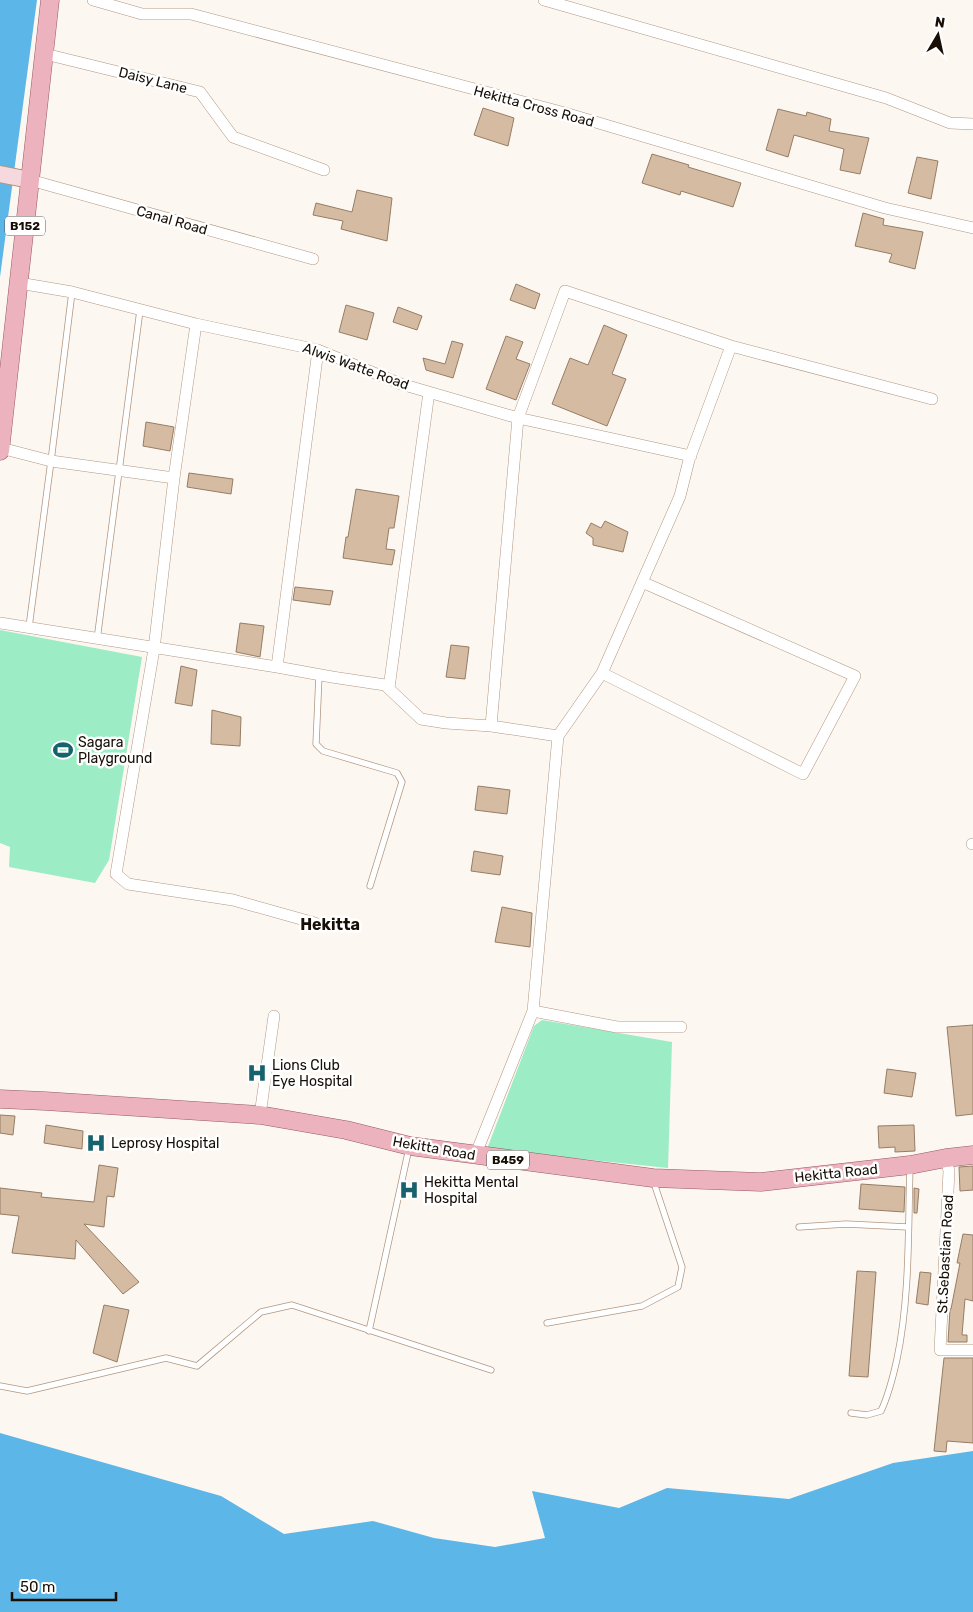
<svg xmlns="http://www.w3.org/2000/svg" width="973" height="1612" viewBox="0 0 973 1612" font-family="Rubik,sans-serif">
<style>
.green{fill:#9cecc5}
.water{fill:#5cb6e7}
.building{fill:#d5bba2;stroke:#957d65}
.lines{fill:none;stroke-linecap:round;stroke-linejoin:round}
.lane-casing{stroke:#b29781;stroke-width:7}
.street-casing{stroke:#b29781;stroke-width:12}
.secondary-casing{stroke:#b29781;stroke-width:18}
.primary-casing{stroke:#995961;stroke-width:19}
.lane{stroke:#fff;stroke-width:5.5}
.street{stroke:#fff;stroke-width:11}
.secondary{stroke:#f5d9de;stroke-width:16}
.primary{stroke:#ecb3be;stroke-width:18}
.labels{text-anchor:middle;stroke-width:5;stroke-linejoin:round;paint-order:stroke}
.shield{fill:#fff;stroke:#5d5651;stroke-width:1}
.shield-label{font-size:12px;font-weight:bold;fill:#170e06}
.street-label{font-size:14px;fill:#170e06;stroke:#fff}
.poi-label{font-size:14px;fill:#170e06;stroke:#fff;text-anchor:start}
.quarter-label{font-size:16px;font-weight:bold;fill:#170e06;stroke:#fff}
</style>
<rect width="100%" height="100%" fill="#fdf7f2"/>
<path class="green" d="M0,630L142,657L109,860L95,883L9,867L10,847L0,843Z
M542,1020L672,1042L668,1168L487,1149L534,1026Z"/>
<path class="water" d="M0,0H37L0,277Z
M0,1433L221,1496L284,1534L373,1521L434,1538L495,1547L545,1538L532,1491L619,1508L667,1488L789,1499L893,1463L973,1451V1612H0Z"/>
<path class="building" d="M483,108L514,118L508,146L474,135Z
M778,109L806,116L807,112L831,119L829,131L869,138L860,174L840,170L844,149L794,135L788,157L766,150Z
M652,154L689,165L688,167L741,183L733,207L681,191L680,195L642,183Z
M917,157L938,161L931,199L908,193Z
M357,190L392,198L387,241L341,229L343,221L313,215L316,203L352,212Z
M863,213L884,219L883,225L923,232L915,269L889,262L892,254L855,246Z
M516,284L540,294L535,309L510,300Z
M346,305L374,313L367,340L339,332Z
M398,307L422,316L417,330L393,322Z
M604,325L627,335L612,374L626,379L607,426L552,404L570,358L588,365Z
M506,336L523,342L516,359L530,364L516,400L486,389Z
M452,341L463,344L453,378L426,370L423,358L445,364Z
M146,422L174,427L170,451L143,446Z
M189,473L233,479L231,494L187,487Z
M356,489L399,496L394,528H389L386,549L395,550L392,565L343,558L346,537H348Z
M605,521L628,532L623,552L593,545V538L586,533L591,523L601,528Z
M295,587L333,591L330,605L293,600Z
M240,623L264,626L260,657L236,652Z
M451,645L469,647L465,679L446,677Z
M181,666L197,670L192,706L175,703Z
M212,710L241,717L240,746L211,744Z
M478,786L510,790L507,814L475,810Z
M474,851L503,856L500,875L471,871Z
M502,907L532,913L530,947L495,942Z
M973,1025V1114L956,1116L947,1027Z
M887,1069L916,1073L912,1097L884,1093Z
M0,1115L15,1116L13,1135L0,1133Z
M46,1125L83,1131L82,1149L44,1143Z
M914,1125L915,1151L895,1152V1147L879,1148L878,1126Z
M99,1165L118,1168L114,1197L107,1196L104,1227L84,1224L139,1282L123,1294L76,1240L75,1259L12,1253L19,1216L0,1214V1188L42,1193L41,1197L94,1202Z
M973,1166V1190L960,1191L959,1167Z
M861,1184L905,1187L904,1212L859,1209Z
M914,1188L919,1189L917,1213H914Z
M963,1234L973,1235V1301L965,1299L962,1335H967V1342H948L950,1309H951L960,1263H957Z
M857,1271L876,1272L868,1377L849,1376Z
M920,1272L931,1273L928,1305L916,1303Z
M104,1305L129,1310L117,1362L93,1353Z
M944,1358H973V1443L947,1441L946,1452L934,1451Z"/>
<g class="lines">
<defs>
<path id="lane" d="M29,627L51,461L72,292
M97,640L140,310
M319,675L316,744L323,751L397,773L402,782L370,886
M799,1227L846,1224L908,1227
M547,1323L642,1306L678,1287L682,1267L653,1180
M369,1331L409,1148
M0,1386L27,1391L166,1358L197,1366L261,1312L292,1305L491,1370
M851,1413L867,1415L881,1411C889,1394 893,1377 897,1359C910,1297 908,1231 910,1167"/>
<path id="street" d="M93,0L142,14H191L565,113L885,208L973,228
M544,0L886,98L950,123L973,124
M45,54L200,92L233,137L324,170
M30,180L313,259
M19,283L72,292L196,324L318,350L401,384L518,418L691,456
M196,324L174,478L154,649L116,874L128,884L233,900L315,923
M1,448L51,461L174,478
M0,623L277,667L332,677L385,685L421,719L446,723L491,726L558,736L602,673L680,496L689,460L731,346L932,399
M277,667L318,350
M602,673L803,774L855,676L642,582
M389,688L429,392
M491,726L518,418L565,291L731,346
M972,844H973
M533,1011L617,1027H681
M260,1115L274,1016
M475,1156L533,1011L558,736
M946,1158L949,1171L940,1350H973"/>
<path id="secondary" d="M0,174L30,180"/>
<path id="primary" d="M0,451L50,0
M0,1099L45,1101L260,1115L346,1130L410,1146L653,1178L761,1182L910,1165L946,1158L973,1155"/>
</defs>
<use href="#lane" class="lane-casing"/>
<use href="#street" class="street-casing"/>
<use href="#secondary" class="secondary-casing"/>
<use href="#primary" class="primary-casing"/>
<use href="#lane" class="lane"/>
<use href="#street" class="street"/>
<use href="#secondary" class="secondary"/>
<use href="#primary" class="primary"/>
</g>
<defs>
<symbol id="stadium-bare" viewBox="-9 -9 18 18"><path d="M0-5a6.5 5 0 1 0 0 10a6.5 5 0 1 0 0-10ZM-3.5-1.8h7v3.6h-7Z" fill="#16626d" stroke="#fff" stroke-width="2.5" paint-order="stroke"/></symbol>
<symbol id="hospital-bare" viewBox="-9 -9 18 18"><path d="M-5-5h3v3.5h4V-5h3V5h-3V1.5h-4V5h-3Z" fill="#16626d" stroke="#fff" stroke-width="2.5" paint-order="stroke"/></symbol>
</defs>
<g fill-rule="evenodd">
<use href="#stadium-bare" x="49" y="736" width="28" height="28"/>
<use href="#hospital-bare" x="243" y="1059" width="28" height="28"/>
<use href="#hospital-bare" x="82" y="1129" width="28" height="28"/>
<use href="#hospital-bare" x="395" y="1176" width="28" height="28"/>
</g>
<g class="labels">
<g class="shield">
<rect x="5" y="216.5" width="40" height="19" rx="4"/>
<rect x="487" y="1150.5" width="42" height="19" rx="4"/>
</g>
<g class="shield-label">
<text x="25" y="230">B152</text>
<text x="508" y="1164">B459</text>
</g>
<g class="street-label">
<text transform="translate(153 80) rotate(14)" y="5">Daisy Lane</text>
<text transform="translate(534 106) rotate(15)" y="5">Hekitta Cross Road</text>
<text transform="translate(172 220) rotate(16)" y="5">Canal Road</text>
<text transform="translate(356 366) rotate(20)" y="5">Alwis Watte Road</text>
<text transform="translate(434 1148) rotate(10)" y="5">Hekitta Road</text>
<text transform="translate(836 1173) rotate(-6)" y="5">Hekitta Road</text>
<text transform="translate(945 1254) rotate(-87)" y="5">St.Sebastian Road</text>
</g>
<g class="poi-label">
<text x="78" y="747">Sagara<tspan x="78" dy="16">Playground</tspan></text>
<text x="272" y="1070">Lions Club<tspan x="272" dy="16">Eye Hospital</tspan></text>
<text x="111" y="1148">Leprosy Hospital</text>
<text x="424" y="1187">Hekitta Mental<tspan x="424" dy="16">Hospital</tspan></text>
</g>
<g class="quarter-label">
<text x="330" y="930">Hekitta</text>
</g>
</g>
<g transform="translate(938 35) rotate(9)" stroke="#ffffff" stroke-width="4" paint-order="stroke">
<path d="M0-4L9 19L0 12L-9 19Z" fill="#170e06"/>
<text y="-8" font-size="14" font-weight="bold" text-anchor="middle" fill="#170e06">N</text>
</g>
<path d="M12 1592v8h104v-8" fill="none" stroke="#170e06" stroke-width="2.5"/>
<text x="20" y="1592" font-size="15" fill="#170e06" stroke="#ffffff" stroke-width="4" paint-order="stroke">50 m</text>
</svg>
